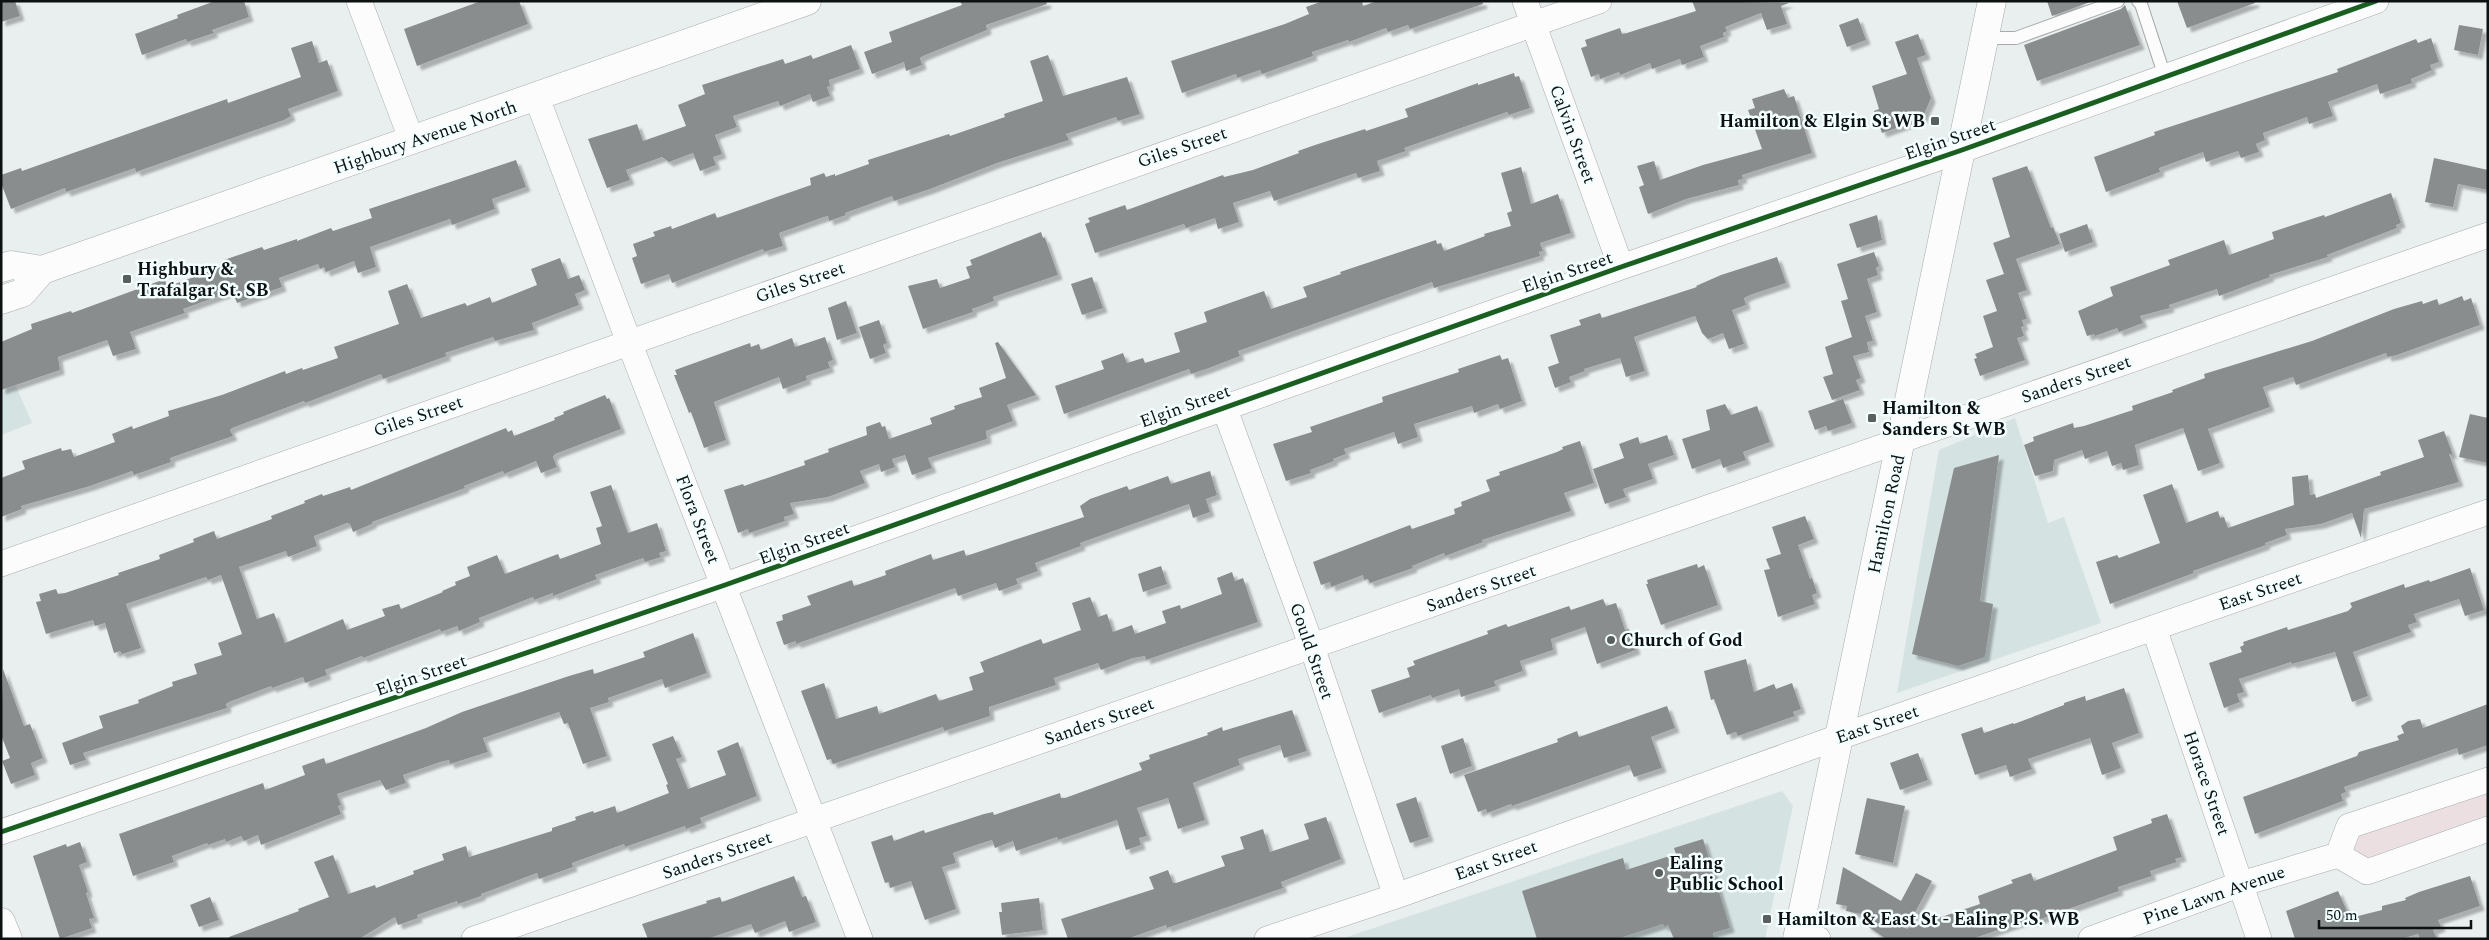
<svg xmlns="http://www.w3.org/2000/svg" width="2489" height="940" viewBox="0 0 2489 940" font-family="Spectral,serif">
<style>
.built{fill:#d5e2e2}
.green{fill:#ebdfe2}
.building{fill:#898d8d;filter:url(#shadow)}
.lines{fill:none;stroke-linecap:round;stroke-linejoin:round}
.lane-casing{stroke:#a7abab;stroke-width:14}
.street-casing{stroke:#a7abab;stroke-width:26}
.secondary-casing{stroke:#a7abab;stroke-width:29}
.lane{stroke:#fcfcfc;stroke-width:12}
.street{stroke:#fcfcfc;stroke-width:25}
.secondary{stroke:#fcfcfc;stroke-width:28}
.cycleway-casing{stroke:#f3feff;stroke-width:8}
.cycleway{stroke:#1b5e20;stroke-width:5}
.poi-dot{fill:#5a5e5e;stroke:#f3feff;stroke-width:2}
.labels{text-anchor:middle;stroke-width:5;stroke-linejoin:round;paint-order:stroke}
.poi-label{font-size:18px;font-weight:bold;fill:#0d1111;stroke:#f3feff;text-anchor:start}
.street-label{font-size:18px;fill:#0d1111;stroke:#f3feff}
</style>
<defs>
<filter id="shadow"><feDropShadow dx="4.5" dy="4.5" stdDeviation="1" flood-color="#0004"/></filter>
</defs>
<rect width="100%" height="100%" fill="#e9eeee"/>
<path class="built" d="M1,352L32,423L1,435Z
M2015,418L2048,523L2064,517L2101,623L1897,693L1939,450Z
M1782,791L1793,806L1765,939H1341Z"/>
<path class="green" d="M2488,789V815L2361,860L2352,852L2355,837Z"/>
<path class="building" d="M1,1H15L20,16L1,22Z
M215,1H244L249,17L212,30L214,33L187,42L186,39L142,55L135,34L178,18L177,15Z
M481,1H519L528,24L417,66L404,29Z
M960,1H1046L1047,4L986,25L987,30L923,56L920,58L922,65L906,71L904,62L872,74L864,52L892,42L889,32L962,5Z
M1323,1H1362L1363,6L1377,1H1482L1483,4L1410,29L1408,25L1388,32L1386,28L1349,42L1348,40L1312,52L1313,56L1262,74L1260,70L1237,78L1236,74L1182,93L1171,61L1285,24L1309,14L1306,7Z
M1692,1L1789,3L1781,6L1787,24L1767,30L1761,13L1725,27L1727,31L1723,33L1724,37L1700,46L1704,57L1682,65L1680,59L1652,69L1650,63L1620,75L1619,72L1600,79L1599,74L1591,77L1581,48L1587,46L1585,40L1620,28L1622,34L1627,33L1696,11Z
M2047,1H2093L2052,16Z
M2177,1H2255V3L2187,28Z
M2125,5L2140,45L2037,81L2024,45L2121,9Z
M1858,18L1866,40L1847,47L1839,25Z
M2459,25L2483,29L2478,55L2454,50Z
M1918,34L1926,55L1917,58L1931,98L1922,119L1882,133L1874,111L1879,109L1872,86L1907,74L1895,42Z
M2431,38L2439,62L2430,65L2432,70L2411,79L2412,83L2380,94L2377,84L2328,102L2333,116L2309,124L2307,117L2263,133L2265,140L2256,144L2259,152L2241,158L2238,151L2206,162L2203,152L2159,168L2160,172L2106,192L2094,157L2155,135L2154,132L2338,72L2337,69L2416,39L2418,43Z
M312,41L319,63L327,60L338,91L288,109L291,116L284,120L136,172L135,168L66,192L65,188L11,209L1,183V175L21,168L22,171L227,99L228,103L301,77L291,48Z
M851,45L860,69L829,80L830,86L827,87L830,96L813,102L810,94L780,106L778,101L733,116L737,127L715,135L722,154L713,157L716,165L700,171L693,153L669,162L662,157L626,170L630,180L607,188L588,139L637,124L643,141L686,126L678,105L705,94L702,85L783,59L785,64L811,55L813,59Z
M1048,55L1063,96L1127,77L1140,114L1118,121L1116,117L1066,134L1069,140L997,163L930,189L894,201L892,196L845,213L846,215L829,221L828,216L824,217L779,233L783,246L764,252L763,249L672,283L669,274L641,284L632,258L637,256L633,244L655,236L653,232L671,226L672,229L715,213L717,218L811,185L810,178L824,173L826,177L835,174V176L869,164L868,160L949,134L950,136L1005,117L1004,114L1043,101L1030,61Z
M1514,73L1515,77L1519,76L1530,108L1509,115L1507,112L1404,148L1406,151L1377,161L1380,171L1358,178L1356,173L1274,201L1270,191L1233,203L1239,222L1218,229L1215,218L1186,228L1184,224L1095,253L1085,224L1090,222L1088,218L1125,205L1127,210L1223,175L1224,177L1253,170L1299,153L1298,151L1315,145L1365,129L1366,131L1408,117L1405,109L1478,83V85Z
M1784,89L1788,98L1794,96L1812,153L1742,175L1743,179L1738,180L1739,185L1686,199L1648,214L1639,187L1644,185L1637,166L1654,161L1660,180L1703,165L1762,149L1748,110L1755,108L1752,99Z
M2434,158L2488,170V190L2458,184L2453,207L2425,202Z
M516,160L526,187L492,199L495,209L452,225L450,219L370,247L376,267L358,273L354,261L326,272L324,267L320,269L318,264L279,278L282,287L237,303L233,293L230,292L183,309L185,313L130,332L136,349L113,356L107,340L58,357L60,370L1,390V342L32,329L31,324L71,311L72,313L165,279L166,284L174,281L175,284L226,265L224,260L262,247L264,250L297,239V241L331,228L333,231L372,218L369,209Z
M2027,166L2051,228L2053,227L2060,244L2016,259L2027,290L2018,293L2027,319L2022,320L2024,326L2021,327L2024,336L2017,338L2025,360L1980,376L1974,359L1977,358L1975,354L1993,347L1983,316L1997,311L1986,280L2004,274L1993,243L2010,237L1992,178Z
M1521,167L1531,204L1558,194L1571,233L1540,243L1543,251L1539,252L1540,256L1434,288L1432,282L1238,351L1240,356L1209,368L1191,374L1189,369L1064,414L1055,386L1104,369L1101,361L1123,353L1127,363L1143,358L1145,363L1180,352L1174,333L1207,322L1204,312L1264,291L1271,309L1307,297L1303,287L1341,274L1340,272L1436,240L1437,244L1441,243L1444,251L1485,236L1484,234L1511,226L1507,213L1512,211L1501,173Z
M2391,193L2401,223L2396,225L2397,228L2327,255L2328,257L2269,275L2270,277L2219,296L2217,289L2169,305L2170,308L2140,316L2143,323L2119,332L2117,328L2095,336L2094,334L2087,336L2078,311L2113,296L2110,287L2170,265L2168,260L2224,240L2229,255L2274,239L2272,232L2324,215L2325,217Z
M1877,215L1882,240L1857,248L1849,224Z
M2087,224L2093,242L2065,252L2059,234Z
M1041,232L1043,238H1045L1058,275L993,297L994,301L972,309L973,312L923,329L908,286L937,279L940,288L970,278L966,267L972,265L970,260Z
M1874,252L1879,266L1876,268L1878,275L1867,279L1877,312L1865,316L1873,341L1867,342L1869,352L1853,356L1861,378L1856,380L1860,390L1832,400L1823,377L1833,374L1825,347L1852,337L1841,301L1848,299L1837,264Z
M1777,257L1786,283L1750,295L1744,298L1746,305L1732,310L1744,344L1729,349L1723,333L1708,339L1702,333L1695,316L1634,337L1645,371L1626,377L1620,358L1584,369L1585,371L1569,377L1571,382L1555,388L1548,367L1559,363L1550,335L1581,325L1579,320L1600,313L1602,318L1697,287L1696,286L1721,275Z
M560,258L568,279L579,275L585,290L575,294L579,305L532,323L534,330L495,341L493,337L445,353L447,356L383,379L381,374L313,400L305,403L304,401L232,428L230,430L233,436L170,458L171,462L134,475L132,471L90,486L21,506L22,509L1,517V478L25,469L22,461L61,448L62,451L71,449L74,457L115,442L112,434L132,426L133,429L169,416L168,411L222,395L285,371L286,374L302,368L303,370L338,358L334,347L399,324L388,291L407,284L421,318L465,303L467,306L490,297L492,303L537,285L531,269Z
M1092,277L1103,308L1082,315L1071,284Z
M2462,296L2464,301L2471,298L2480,325L2397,355L2387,357L2386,353L2296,385L2293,377L2263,387L2270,407L2208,429L2220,463L2198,471L2183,428L2135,445L2139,465L2123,470L2121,463L2112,466L2107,451L2085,459L2082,450L2054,460L2053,471L2035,476L2024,445L2034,441L2033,437L2073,423L2074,428L2084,426L2133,410L2132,406L2173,392L2172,390L2205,378L2204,374L2312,341L2394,309L2422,301L2423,304L2437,299L2439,305Z
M846,301L857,333L837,340L828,308Z
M879,320L887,343L883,345L886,353L870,359L859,327Z
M825,337L833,360L828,362L830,368L806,376L807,380L783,389L779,377L714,402L726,440L704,448L691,412L689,413L674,375H677L675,370L750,343L751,347L759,344L761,350L792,338L795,347Z
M998,342L1036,395L1007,405L1013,421L986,431L987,439L928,458L932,468L912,475L905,455L892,459L895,467L881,472L879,464L860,471L865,483L828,497L790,503L794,514L784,517L785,521L749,533L748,529L738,533L724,490L743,484L744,486L805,465L804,461L829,452L828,449L867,435L866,427L880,422L882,427L885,426L889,439L932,424L930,418L955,409L954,406L982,397L979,388L1006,378L995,343Z
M1500,355L1502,360L1508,358L1522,401L1500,409L1498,404L1474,413L1472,406L1414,424L1418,437L1398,444L1394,432L1344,449L1346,454L1333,459L1334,461L1310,470L1311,473L1286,481L1273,444L1312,432L1310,427L1383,402L1382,397L1459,372L1458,369Z
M605,395L607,399L609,398L621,429L555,454L553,457L557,467L541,473L536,461L504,474L503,471L464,486L465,488L372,522V524L353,532L350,524L347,523L314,536L317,546L288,557L286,551L239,567L257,619L274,613L285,643L343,619L347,630L385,616L382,609L399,604L401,609L443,592L442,591L456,585L455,582L470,576L467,567L497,555L505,574L558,554L560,559L601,544L596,528L602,526L590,492L611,485L628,533L657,523L666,551L659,553L661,557L645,562L643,558L595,575L597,579L553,596V593L534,600L533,597L479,618L480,622L459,631L457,626L441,632L440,629L363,658L362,656L325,670L327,675L305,683L303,677L272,688L271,686L229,702L226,704L227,708L83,753L86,760L70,765L62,743L103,728L99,716L139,703L138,700L173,686L172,682L197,674L194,664L222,655L218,643L242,634L221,575L208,580L206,577L126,604L141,648L122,654L120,651L114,653L105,623L95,626L93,620L46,634L36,602L41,601L39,594L56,589L58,594L65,593L119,575L118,573L160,559L159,555L194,542L193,539L214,531L217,539L272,519L271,516L305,503L304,501L322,494L323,496L350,487L351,490L506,428L508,432L512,430L514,436L555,420L554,418L564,414L563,412Z
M1843,399L1852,423L1828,431L1826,426L1815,430L1808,411Z
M1725,404L1731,415L1757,406L1770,442L1743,452L1746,460L1723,468L1720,459L1692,469L1682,439L1710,430L1706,410Z
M2470,414L2488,418V463L2459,457Z
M2444,431L2453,455L2449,454L2459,482L2364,509L2361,538L2352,513L2321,524L2285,529L2287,535L2265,543L2266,545L2193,571L2194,573L2110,604L2096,562L2117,555L2119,558L2160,543L2143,495L2172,484L2186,523L2218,511L2220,518L2224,517L2228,528L2294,505L2292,477L2308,475L2310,495L2315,494L2316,498L2381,475L2380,472L2424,457L2418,440Z
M1667,435L1674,455L1648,464L1653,479L1623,489L1626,497L1605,504L1593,469L1624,458L1619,444L1638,437L1640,444Z
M1580,441L1594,483L1564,493L1571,511L1482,540L1483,542L1445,556L1444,553L1412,566L1413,568L1370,583L1368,579L1364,580L1363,575L1331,587L1330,582L1321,585L1313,562L1410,525L1412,529L1455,514L1454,509L1462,506L1461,502L1490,491L1486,480L1500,475L1499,472L1557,452L1563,449L1562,447Z
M1999,455L1980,601L1993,604L1985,657L1958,666L1912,654L1954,468Z
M1210,471L1217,495L1206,499L1210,512L1193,518L1189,504L1080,543L1081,546L1035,563L1038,571L1016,579L1018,584L999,591L996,583L958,596L955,588L796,644V641L784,645L776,622L783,620L782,615L811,605L807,596L852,580L854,586L886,575L885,571L931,554L933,560L964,550L966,556L1084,517L1080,506L1090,499L1127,486L1129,490L1168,476L1171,484Z
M1805,516L1814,539L1798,545L1810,579L1812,578L1817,593L1812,595L1815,604L1778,617L1764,570L1770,569L1766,559L1781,554L1772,527Z
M1697,564L1698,568L1704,565L1718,605L1661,625L1646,584H1648L1647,580Z
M1161,566L1167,584L1143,592L1138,574Z
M2470,568L2484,610L2465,616L2459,599L2414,614L2417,622L2408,625L2411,632L2353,652L2368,696L2352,702L2335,652L2292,664L2291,662L2239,679L2244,692L2237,694L2240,702L2224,708L2209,663L2242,652L2240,647L2244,645L2243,642L2287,627L2288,630L2348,611L2352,607L2350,603L2404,584L2405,588L2429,580L2430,582Z
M1232,572L1235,581L1243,578L1258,622L1146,660L1145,656L1133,658L1101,670L1098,663L1054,678L1056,685L989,707L990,716L944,731L943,727L833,764L831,759L827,760L801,691L824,683L836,719L877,706L879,714L936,694L939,701L973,690L969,677L984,672L980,662L1041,639L1043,644L1081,630L1072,603L1090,597L1098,617L1107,614L1113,632L1132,625L1135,634L1166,623L1162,611L1180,605L1181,609L1222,594L1217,578Z
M1603,599L1606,606L1616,603L1625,630L1629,629L1636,650L1597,664L1585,627L1551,639L1553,650L1520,661L1523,671L1494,681L1496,686L1461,697L1459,689L1432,698L1431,695L1379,713L1371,690L1410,677L1407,668L1415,665L1413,661L1488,634L1487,631L1506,624L1508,627L1569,606L1571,610Z
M693,633L707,673L665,688L662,679L608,698L609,702L590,708L607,756L583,764L568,723L564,724L559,712L483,738L488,752L450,764L449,760L440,762L403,775L406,783L386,790L380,780L337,794L341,805L338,806L341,814L261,845L258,835L244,841L241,836L226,842L225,839L208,845L207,843L172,856L174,862L133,876L119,834L263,783L265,790L305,775L302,766L324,758L326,764L426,728L462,712L569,676L593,669L594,674L645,657L643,652Z
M1746,659L1754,692L1774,684L1776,689L1792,683L1801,709L1793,712L1795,716L1738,736L1736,732L1727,735L1714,699L1711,700L1704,671Z
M3,669L24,726L30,724L43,758L31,763L35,775L11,784L2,761L10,758L1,735Z
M2124,688L2139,733L2112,743L2121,768L2102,775L2090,738L2028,759L2032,769L2010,777L2006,765L1975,775L1961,734L1982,727L1984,733L2013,723L2014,724L2064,705V703L2085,696L2086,701Z
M2488,704V745L2459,755L2457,748L2344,787L2346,792L2341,794L2343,801L2255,834L2243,797L2357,756L2359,752L2399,740L2397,736L2404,733L2401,726L2408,721L2420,719L2423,728Z
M1667,706L1675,728L1651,737L1662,768L1634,777L1629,765L1512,806L1511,804L1487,813L1486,809L1478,812L1464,775L1558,742L1557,739L1577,731L1579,737Z
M1292,710L1307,751L1284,758L1280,745L1238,759L1240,765L1193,783L1205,820L1178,829L1168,798L1137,808L1147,836L1139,838L1141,845L1126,850L1117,820L1058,840L1057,837L1016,851L1013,841L995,848L992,840L976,845L953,853L956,863L942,867L956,909L925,920L911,881L890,888L889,882L885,883L871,842L892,835L894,841L924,830L925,833L984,814L993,812L994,815L1060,793L1061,798H1065L1142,770L1139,763L1150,759L1149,755L1208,735L1207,733L1222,727L1223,731Z
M673,736L682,757L676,759L688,789L726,775L717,751L738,742L757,796L700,818L702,823L686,829L685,826L625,847L624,844L572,863L573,867L539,879L537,873L481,894V896L458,904L457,901L417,915L418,918L398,925L395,917L359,939H229V937L299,911L298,909L329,897L314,862L333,855L348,894L375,885L376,888L414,874L413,871L444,860L442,854L466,846L469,857L552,831V828L576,820L575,817L593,811L594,813L615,806L617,813L669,793L666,785L668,784L652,744Z
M1463,738L1472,766L1450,774L1441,746Z
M1918,753L1928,780L1900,790L1890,763Z
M1416,797L1429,837L1410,843L1396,804Z
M1867,798L1905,806L1893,863L1855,854Z
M2167,814L2182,857L2175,859L2177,862L2150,871L2152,876L2118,887L2119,891L2032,922L2030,919L1972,939H1886L1866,925L1871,916L1846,911L1847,906L1836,904L1843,867L1901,901L1916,873L1932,881L1906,929L1980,904L1978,896L2013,883L2011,880L2031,873L2034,881L2117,850L2113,837L2152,823L2151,819Z
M1326,817L1341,859L1281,882L1283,888L1167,928L1166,925L1127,939H1068L1061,919L1154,889L1149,877L1168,870L1173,883H1176L1225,866L1221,856L1244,849L1240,837L1263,829L1270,852L1309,839L1304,824Z
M1703,839L1730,928L1713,933L1714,939H1674L1668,925L1664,927L1663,924L1617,939H1537L1522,891L1623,858L1626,870L1676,854L1674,848Z
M80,842L87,862L79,865L88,892L86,893L94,918L89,919L92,928L60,939L33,856L66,844L67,847Z
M794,876L802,897L806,896L816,922L789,932L785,921L755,933L751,924L707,939H648L642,924L707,903L706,901L720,897L722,902Z
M2470,876L2480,906L2438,920L2441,927L2433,930L2437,939H2420L2418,934L2401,939H2295L2286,911L2338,891L2350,918L2382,910V906L2406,900L2405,898L2419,892Z
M210,897L219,920L199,927L190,905Z
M1039,898L1043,930L1002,935L999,912H1002L1001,903Z"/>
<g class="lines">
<defs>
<path id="lane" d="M2138,1L2141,4L2165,77
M1985,38H2016L2118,1"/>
<path id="street" d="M359,1L412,141
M1525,1L1621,267
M537,98L629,342L860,939
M1224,407L1312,647L1396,896
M1,564L1599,1
M2154,628L2259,939
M1,832L725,585L1621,267L1962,150L2376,1
M2338,855L2349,826L2488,780
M1798,933L1818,939
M474,939L2488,235
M1267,939L1396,896L1839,737L2488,512
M2091,939L2241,884L2338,855L2367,872L2488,829"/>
<path id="secondary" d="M1,268L11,265L42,270
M1,300L22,293L42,270L807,1
M1,922L8,939
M1797,939L1992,1"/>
</defs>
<use href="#lane" class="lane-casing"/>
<use href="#street" class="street-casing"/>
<use href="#secondary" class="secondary-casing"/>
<use href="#lane" class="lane"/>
<use href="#street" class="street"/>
<use href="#secondary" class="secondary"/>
<defs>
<path id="cycleway" d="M1,832L725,585L1621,267L1962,150L2376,1"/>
</defs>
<use href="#cycleway" class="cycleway-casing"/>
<use href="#cycleway" class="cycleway"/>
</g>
<g class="poi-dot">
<rect x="1930" y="116" width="10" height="10" rx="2.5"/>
<rect x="122" y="274" width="10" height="10" rx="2.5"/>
<rect x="1867" y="413" width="10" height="10" rx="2.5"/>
<circle cx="1611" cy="640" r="5"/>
<circle cx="1659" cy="873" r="5"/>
<rect x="1762" y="914" width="10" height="10" rx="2.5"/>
</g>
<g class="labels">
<g class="poi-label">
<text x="1925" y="127" text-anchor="end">Hamilton &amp; Elgin St WB</text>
<text x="137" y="275">Highbury &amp;<tspan x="137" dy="21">Trafalgar St. SB</tspan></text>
<text x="1882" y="414">Hamilton &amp;<tspan x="1882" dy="21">Sanders St WB</tspan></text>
<text x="1621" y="646">Church of God</text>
<text x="1669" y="869">Ealing<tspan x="1669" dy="21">Public School</tspan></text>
<text x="1777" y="925">Hamilton &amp; East St - Ealing P.S. WB</text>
</g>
<g class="street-label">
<text transform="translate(1573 134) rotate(70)" y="6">Calvin Street</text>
<text transform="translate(425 137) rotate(-19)" y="6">Highbury Avenue North</text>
<text transform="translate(1950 139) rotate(-19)" y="6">Elgin Street</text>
<text transform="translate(1182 147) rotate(-19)" y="6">Giles Street</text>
<text transform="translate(1567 272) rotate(-19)" y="6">Elgin Street</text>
<text transform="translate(800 282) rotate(-19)" y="6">Giles Street</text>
<text transform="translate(2076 379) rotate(-19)" y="6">Sanders Street</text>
<text transform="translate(1185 406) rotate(-20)" y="6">Elgin Street</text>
<text transform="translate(418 416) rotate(-19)" y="6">Giles Street</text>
<text transform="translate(1886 514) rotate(-78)" y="6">Hamilton Road</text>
<text transform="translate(698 519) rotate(69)" y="6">Flora Street</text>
<text transform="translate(804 543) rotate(-20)" y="6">Elgin Street</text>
<text transform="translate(1481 588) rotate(-19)" y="6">Sanders Street</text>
<text transform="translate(2260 591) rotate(-19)" y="6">East Street</text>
<text transform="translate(1312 651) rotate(71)" y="6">Gould Street</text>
<text transform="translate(421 675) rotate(-19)" y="6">Elgin Street</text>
<text transform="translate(1099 721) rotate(-19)" y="6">Sanders Street</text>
<text transform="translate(1877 724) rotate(-19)" y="6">East Street</text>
<text transform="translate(2207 783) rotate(71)" y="6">Horace Street</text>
<text transform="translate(717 855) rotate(-19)" y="6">Sanders Street</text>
<text transform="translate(1496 860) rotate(-20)" y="6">East Street</text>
<text transform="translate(2214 895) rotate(-19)" y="6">Pine Lawn Avenue</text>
</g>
</g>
<rect width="2489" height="940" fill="none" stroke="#0d1111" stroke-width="5"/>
<path d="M2319 920v8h152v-8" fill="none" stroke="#0d1111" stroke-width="2.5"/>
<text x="2326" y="920" font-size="15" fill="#0d1111" stroke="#f3feff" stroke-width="4" paint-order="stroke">50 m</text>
</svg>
